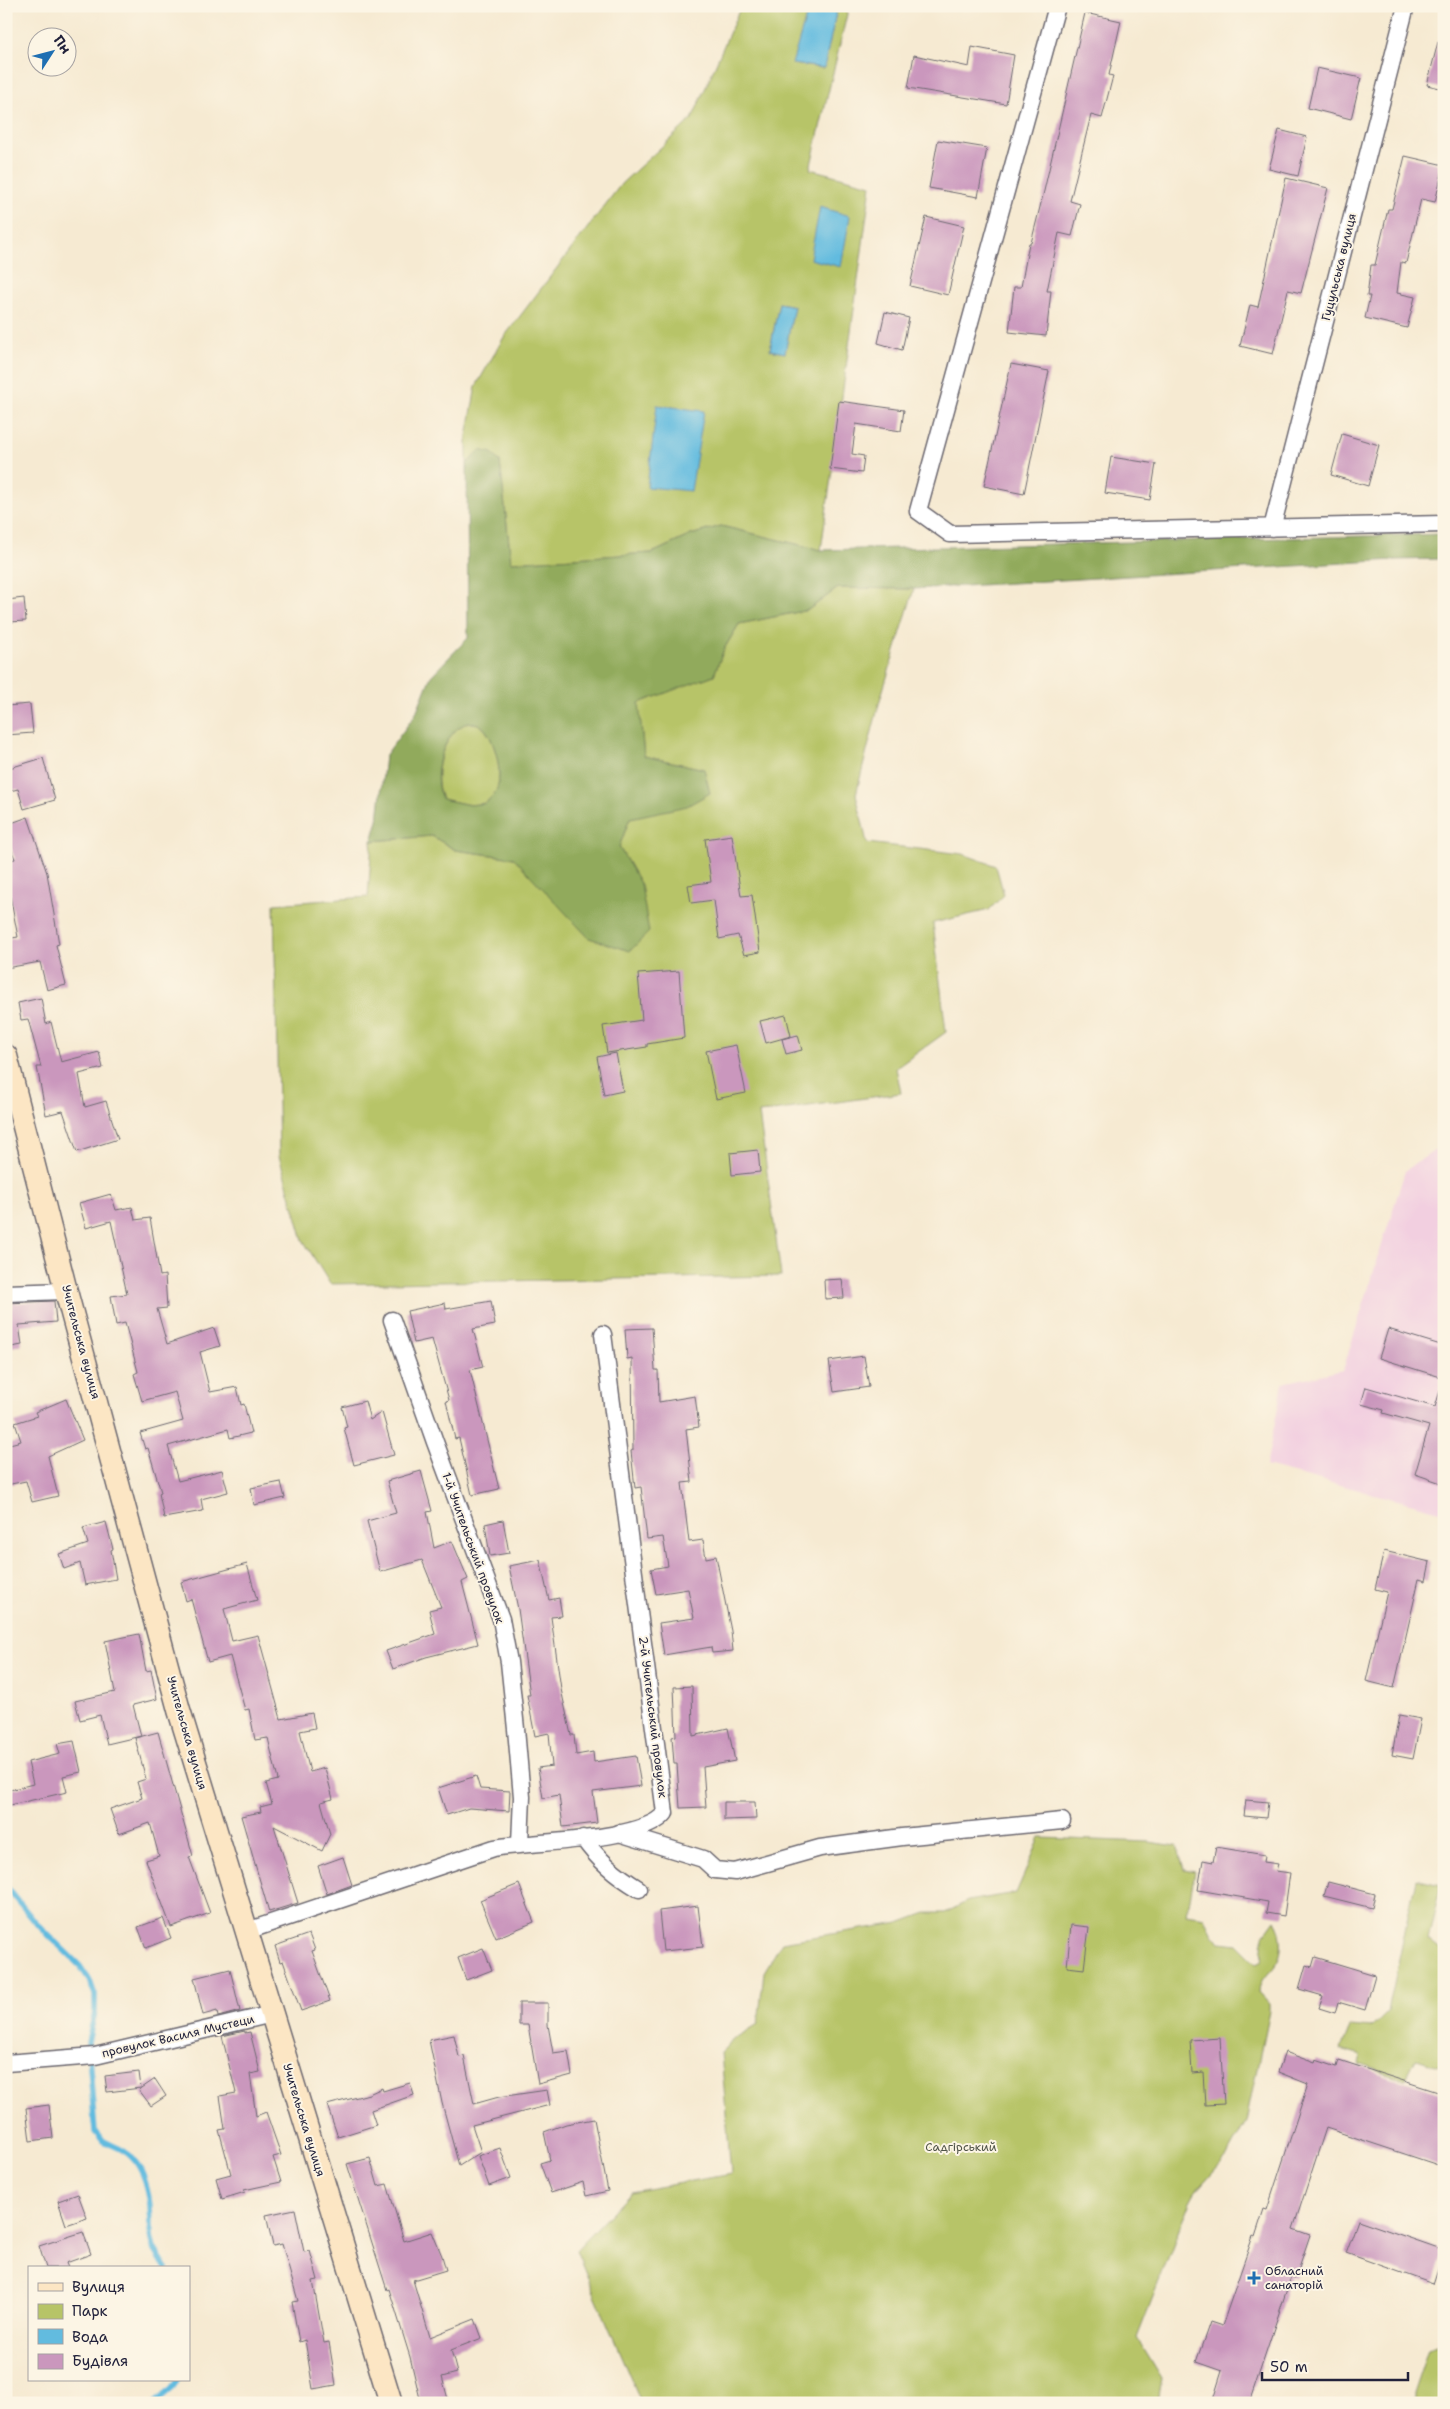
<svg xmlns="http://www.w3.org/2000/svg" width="1450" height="2409" viewBox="0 0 1450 2409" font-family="'Shantell Sans',sans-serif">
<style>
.built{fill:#f2cfe0}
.green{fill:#b7c467;stroke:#6c7351;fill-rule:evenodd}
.forest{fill:#91aa5c;stroke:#5a664c;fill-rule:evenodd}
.water{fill:#62bbdf;stroke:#426e8d}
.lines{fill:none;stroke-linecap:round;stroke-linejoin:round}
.stream{stroke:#62bbdf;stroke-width:5.5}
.building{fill:#ca97bd}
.street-casing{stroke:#6c6870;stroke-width:19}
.secondary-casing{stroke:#6c6870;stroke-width:25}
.street{stroke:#fff;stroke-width:16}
.secondary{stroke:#fce6c4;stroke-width:22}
.poi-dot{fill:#1f6fb2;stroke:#fcf5e5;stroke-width:2}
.labels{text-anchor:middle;stroke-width:4;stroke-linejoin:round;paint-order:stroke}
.street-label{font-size:12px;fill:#22223b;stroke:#fcf5e5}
.park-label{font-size:12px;fill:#4f5348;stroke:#fcf5e5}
.poi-label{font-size:12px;fill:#22223b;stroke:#fcf5e5;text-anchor:start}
</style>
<rect width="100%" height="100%" fill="#fcf5e5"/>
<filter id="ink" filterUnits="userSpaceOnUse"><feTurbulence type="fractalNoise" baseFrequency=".02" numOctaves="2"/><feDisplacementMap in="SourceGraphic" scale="10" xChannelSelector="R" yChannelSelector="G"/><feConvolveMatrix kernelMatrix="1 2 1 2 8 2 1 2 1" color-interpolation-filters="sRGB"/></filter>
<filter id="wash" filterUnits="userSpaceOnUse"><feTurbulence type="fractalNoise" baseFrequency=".0096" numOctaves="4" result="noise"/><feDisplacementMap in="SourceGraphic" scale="20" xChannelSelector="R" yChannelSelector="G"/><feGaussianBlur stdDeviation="1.12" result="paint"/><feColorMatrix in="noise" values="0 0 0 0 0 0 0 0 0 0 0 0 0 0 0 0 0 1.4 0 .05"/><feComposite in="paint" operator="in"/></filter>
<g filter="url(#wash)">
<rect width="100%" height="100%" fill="#f6ead2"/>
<path class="built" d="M1444,1144V1512L1266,1466L1283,1383L1343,1370L1405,1171Z"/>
<path class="green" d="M741,6H809L793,64L823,68L837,10L823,6H849L810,169L871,185L821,550L721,526L691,535L652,553L511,562L500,462L480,450L467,464V437L476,386L504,337L622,183L692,119ZM779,303L794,306L785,353L770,350Z
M838,588L914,589L880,700L856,794L867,843L963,854L996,866L1004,895L989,910L933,923L946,1032L896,1068L901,1093L759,1113L781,1276L330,1284L303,1240L279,1156L274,904L368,897L372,841L432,836L455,850L514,858L537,881L641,885L619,847L630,818L655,812L704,769L644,756L638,702L714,675L724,649L739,624L808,610Z
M468,722C472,723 477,723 480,725C495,735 504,775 496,791C494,795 489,799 486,803L470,805L442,799C433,779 439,748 455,731C458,727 464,724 468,722Z
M1040,1838L1149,1842L1177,1846L1184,1869L1195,1871L1187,1914L1204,1917L1212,1934L1221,1942L1237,1944L1256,1963L1262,1960L1264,1935L1275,1920C1281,1932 1285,1950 1276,1963C1268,1975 1259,1978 1259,1993L1269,2004V2011L1246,2122L1227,2156L1195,2192L1190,2201L1137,2338L1162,2379L1158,2403H641L576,2250L631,2192L731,2174L721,2052L737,2037L758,2024L764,1972L782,1942L899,1923L926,1913H945L968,1901L1016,1893Z
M1416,1878L1441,1884L1428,1940L1444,1953V2068L1416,2059L1406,2079L1359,2064L1361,2055L1341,2049L1350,2026L1372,2028L1388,2012Z
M1444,2307V2403H1413V2393L1428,2348L1439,2344Z"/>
<path class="forest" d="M480,450L492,453L500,462L511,562L652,553L691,535L721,526L821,550L1444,534V559L1394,560L914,589L838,588L808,610L739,624L724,649L714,675L639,703L644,756L704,769L710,793L687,806L630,818L619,847L641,885L649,932L630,951L589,938L514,858L455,850L432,836L372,841L378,820L385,756L415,715L431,676L468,638L467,464ZM468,722C472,723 477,723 480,725C495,735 504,775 496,791C494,795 489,799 486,803L470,805L442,799C432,779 439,748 455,731C458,727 464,725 468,722Z"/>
<path class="water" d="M809,6L837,9L824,68L792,64Z
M820,207L850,216L841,267L810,259Z
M779,303L794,306L785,353L770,350Z
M657,405L704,411L691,491L647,487Z"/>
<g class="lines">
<path class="stream" d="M6,1886L36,1923L80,1966L90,1981L95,1995V2012L88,2042L95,2132C103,2144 113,2144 124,2151C149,2167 151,2205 151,2231
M151,2236L154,2249L166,2268
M155,2403L172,2389L177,2380"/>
</g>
<g id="blocks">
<path class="building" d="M1085,13L1121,21L1109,75L1113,76L1102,118L1091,115L1070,201L1080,204L1072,236L1059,233L1047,291H1051L1046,336L1009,332L1014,287H1021L1029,243H1031L1044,191Z
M1438,42L1444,43V89L1427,85Z
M972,47L1014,55L1006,104L908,88L914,55L969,67Z
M1317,68L1361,78L1351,119L1308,108Z
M1279,130L1307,137L1298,176L1269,169Z
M938,140L987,148L978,197L929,188Z
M1405,156L1444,165L1435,202L1421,199L1406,263L1401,262L1397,293L1415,297L1407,328L1365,318L1370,296H1367L1371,265H1375L1388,209H1392Z
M1286,178L1328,188L1301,293L1288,290L1273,354L1240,346L1250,305L1258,307Z
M926,217L964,226L948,295L910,286Z
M885,312L909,318L902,350L878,343Z
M1011,364L1049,371L1024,494L984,486Z
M839,401L904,410L901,431L856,424L852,454L864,456L862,473L830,469Z
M1342,434L1379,445L1368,486L1331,475Z
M1111,457L1156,464L1150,500L1105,493Z
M24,598L26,621L9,622L7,600Z
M30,704L33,733L6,735V706Z
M43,758L55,800L24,809L18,789L6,792V769Z
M28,817L47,873L59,944L56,945L66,985L47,990L40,962L6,968V939L18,937L6,875V861L15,859L6,835V825Z
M732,835L741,896L752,895L760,952L744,955L738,935L719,939L714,900L691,903L688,885L711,882L705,839Z
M679,971L684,1038L647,1044V1047L607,1053L603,1026L642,1020L638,974Z
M41,998L46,1024L51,1022L61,1062L99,1052L103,1068L79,1074L85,1107L106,1101L118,1139L77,1152L63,1111L46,1115L37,1067H41L28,1019L21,1020L18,1003Z
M786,1015L791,1036L766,1043L760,1021Z
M798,1035L802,1050L786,1054L782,1039Z
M736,1045L746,1093L716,1099L706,1051Z
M616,1053L623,1091L604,1095L597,1057Z
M758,1150L760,1172L732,1175L730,1153Z
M111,1194L116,1210L132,1207L135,1220L150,1218L160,1276L165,1275L167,1308L157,1309L167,1344L214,1328L220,1346L200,1352L210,1392L237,1387L241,1405L244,1404L251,1433L230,1438L228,1429L168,1446L178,1481L222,1470L228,1492L201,1499L203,1511L164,1518L159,1493L161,1492L148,1448L145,1449L140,1433L183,1421L175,1392L142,1401L134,1374L138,1372L125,1323L116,1325L111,1296L127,1294L111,1221L86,1228L79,1203Z
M842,1279L844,1298L825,1299L824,1280Z
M54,1301L56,1322L19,1325L22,1345L6,1348V1303Z
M491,1301L495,1325L473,1329L483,1367L470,1370L499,1489L472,1495L459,1438L455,1439L446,1401L449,1400L432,1339L414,1343L407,1311L445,1303L446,1309Z
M652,1328L655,1370H658L659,1402L695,1396L699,1427L686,1429L692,1482L682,1483L689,1542L703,1540L706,1558L716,1556L731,1631L733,1651L712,1653L711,1647L664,1655L659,1623L694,1618L688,1589L656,1594L651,1569L668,1566L663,1537L647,1539L641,1487L635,1488L631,1451L633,1450L632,1358L627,1359L625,1329Z
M1388,1329L1444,1346V1378L1379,1358Z
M864,1356L869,1387L834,1392L829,1361Z
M1366,1387L1435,1407L1440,1391L1444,1392V1484L1415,1474L1429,1426L1383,1413L1384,1410L1361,1404Z
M66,1399L83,1440L48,1456L58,1496L32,1502L26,1481L6,1485V1445L21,1441L15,1423L37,1416L35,1412Z
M365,1401L370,1420L382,1412L394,1455L354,1465L344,1428L347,1427L342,1407Z
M421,1471L432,1511L427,1512L434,1548L452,1541L468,1579L462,1582L478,1644L426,1657L393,1669L386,1651L435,1634L429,1610L441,1607L422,1560L380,1572L367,1521L396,1513L387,1481Z
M281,1482L285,1498L254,1505L251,1488Z
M503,1520L509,1553L490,1556L485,1524Z
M106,1522L113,1549L111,1550L116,1579L85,1585L80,1563L64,1569L59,1554L88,1544L83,1528Z
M1384,1551L1430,1562L1426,1581L1419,1579L1394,1688L1366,1681L1387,1592L1375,1589Z
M540,1560L549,1600L559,1598L562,1616L551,1617L561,1689L571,1735H574L576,1755L593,1752L594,1762L636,1756L641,1786L593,1792L597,1823L563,1827L559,1795L543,1798L538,1768L552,1766L549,1733L535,1736L527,1695H530L518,1609L509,1566Z
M247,1564L257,1600L224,1609L232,1641L258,1635L281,1719L312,1713L315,1728L300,1731L310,1772L325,1768L333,1799L321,1802L330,1834L322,1851L274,1826L298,1903L269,1912L241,1816L261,1812L260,1807L272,1804L266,1783L278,1780L268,1738L255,1740L249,1709L245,1710L230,1656L208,1662L191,1599L186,1601L181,1582Z
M139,1634L146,1671L151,1670L157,1699L133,1705L141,1736L107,1744L100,1715L80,1720L75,1701L115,1692L105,1641Z
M692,1686L693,1736L728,1728L735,1761L703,1767L706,1807L680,1808L677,1764H674L672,1737L676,1736L674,1687Z
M1399,1715L1421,1719L1413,1759L1392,1755Z
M158,1732L193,1856L189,1857L210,1913L171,1927L146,1860L159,1856L150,1823L119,1834L110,1809L142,1798L137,1782L146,1779L135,1738Z
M74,1741L81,1772L63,1776L67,1792L6,1806V1791L33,1784L28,1762L60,1754L57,1744Z
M476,1776L480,1789L510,1791L509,1811L469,1808L447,1815L438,1788Z
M1246,1800L1268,1802L1266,1818L1244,1816Z
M724,1802H755L756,1819L724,1820Z
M1216,1847L1265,1855L1264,1862L1278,1864L1276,1871L1290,1873L1284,1916L1266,1913L1268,1902L1198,1890L1203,1860L1213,1862Z
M343,1857L352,1885L327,1894L318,1866Z
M1328,1882L1375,1894L1372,1908L1324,1896Z
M519,1884L534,1922L496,1938L480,1900Z
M698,1906L703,1947L663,1951L659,1911Z
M163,1918L171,1938L146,1948L138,1927Z
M1071,1925L1089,1927L1084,1969L1067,1967Z
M309,1934L315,1950L312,1951L330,2001L301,2011L283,1961L280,1962L275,1946Z
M483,1948L492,1970L466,1980L458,1958Z
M1315,1957L1375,1975L1365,2010L1338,2002L1335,2013L1319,2008L1323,1996L1299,1989L1306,1965L1312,1967Z
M230,1969L240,2011L218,2017L217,2011L203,2015L194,1978Z
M519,2003H548V2025L553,2053L568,2051L572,2075L538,2084L528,2025H519Z
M245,2031V2033L250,2032L260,2072L250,2074L256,2116L266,2112L281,2155L273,2157L281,2182L244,2190L245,2192L222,2199L216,2178L231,2174L219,2130L225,2129L220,2096L236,2093L222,2036Z
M454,2035L459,2057L464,2056L474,2104L499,2097L547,2090L550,2105L472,2125L481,2152L459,2166L442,2103L429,2040Z
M1220,2038L1224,2104L1205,2105L1203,2072L1192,2073L1190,2040Z
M1285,2052L1315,2063L1316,2060L1337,2067L1339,2060L1444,2094V2167L1326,2128L1293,2229L1310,2235L1295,2279L1291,2277L1249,2403H1212L1222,2371L1196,2362L1210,2322L1222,2326L1253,2236L1255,2237L1264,2209L1267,2210L1308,2084L1278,2072Z
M139,2072L141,2088L107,2092L105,2076Z
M155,2079L166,2096L151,2106L139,2090Z
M410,2083L414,2095L371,2110L376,2125L338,2137L327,2105L369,2094L382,2088L383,2091Z
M49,2105L53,2138L30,2141L26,2108Z
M594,2119L608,2191L586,2196L583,2182L551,2193L540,2163L550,2160L544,2132L566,2124Z
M500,2148L511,2178L489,2186L478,2156Z
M370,2158L378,2186L387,2184L404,2241L432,2232L442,2256L446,2270L413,2280L430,2337L475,2319L482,2338L451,2350L457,2373L442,2377L449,2403H421L410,2357L389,2289L387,2290L347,2164Z
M78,2194L87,2218L66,2225L58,2201Z
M295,2209L304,2252L310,2251L318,2280L313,2281L324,2343L329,2342L336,2385L313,2389L305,2340L299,2342L292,2302L298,2301L282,2244L273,2246L266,2215Z
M1358,2220L1444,2250L1433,2284L1346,2253Z
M83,2232L91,2254L66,2263L68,2268H46L39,2246Z"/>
</g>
</g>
<g filter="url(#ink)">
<use href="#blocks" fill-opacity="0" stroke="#6c6870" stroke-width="1"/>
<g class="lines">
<defs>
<path id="street" d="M1057,6L918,511L950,534L1444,524
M1272,528L1406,6
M6,1293L66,1291
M392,1320L435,1442L501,1619L509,1662L516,1729L522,1797L520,1843
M619,1833L703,1859L715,1870L735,1872L820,1848L902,1837L1062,1821
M583,1838C599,1861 616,1875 639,1889
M247,1931L494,1848C531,1841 644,1842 665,1813L603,1334
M6,2063L95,2056L272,2014"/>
<path id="secondary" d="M6,1056L66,1291L179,1710L391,2403"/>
</defs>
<use href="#street" class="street-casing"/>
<use href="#secondary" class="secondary-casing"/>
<use href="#street" class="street"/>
<use href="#secondary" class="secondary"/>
</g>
</g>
<path class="poi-dot" d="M1251.5 2270.5h5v5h5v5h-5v5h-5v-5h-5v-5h5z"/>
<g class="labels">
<g class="street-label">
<text transform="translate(1339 267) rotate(-76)" y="4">Гуцульська вулиця</text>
<text transform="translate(81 1342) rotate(75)" y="4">Учительська вулиця</text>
<text transform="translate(473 1548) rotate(70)" y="4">1-й Учительський провулок</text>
<text transform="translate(653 1717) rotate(83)" y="4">2-й Учительський провулок</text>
<text transform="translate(187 1733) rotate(74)" y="4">Учительська вулиця</text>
<text transform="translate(178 2036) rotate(-13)" y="4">провулок Василя Мустеци</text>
<text transform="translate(304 2120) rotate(73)" y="4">Учительська вулиця</text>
</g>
<g class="park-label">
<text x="961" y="2151">Садгірський</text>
</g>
<g class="poi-label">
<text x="1265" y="2275">Обласний<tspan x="1265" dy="14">санаторій</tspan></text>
</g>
</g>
<rect width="1450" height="2409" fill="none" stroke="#fcf5e5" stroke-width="25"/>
<rect x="28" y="2266" width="162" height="115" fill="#fcf5e5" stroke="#a5a1a1"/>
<rect x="38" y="2283" width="25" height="8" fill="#fce6c4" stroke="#a5a1a1"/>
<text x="72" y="2292" font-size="15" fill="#22223b">Вулиця</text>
<rect x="38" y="2304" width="25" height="15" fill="#b7c467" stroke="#a5a1a1"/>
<text x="72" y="2316" font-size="15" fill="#22223b">Парк</text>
<rect x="38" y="2329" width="25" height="15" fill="#62bbdf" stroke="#a5a1a1"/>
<text x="72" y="2342" font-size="15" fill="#22223b">Вода</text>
<rect x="38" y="2354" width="25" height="15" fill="#ca97bd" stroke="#a5a1a1"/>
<text x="72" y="2366" font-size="15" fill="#22223b">Будівля</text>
<g transform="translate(52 52) rotate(54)"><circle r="24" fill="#fcf5e5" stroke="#a5a1a1"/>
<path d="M0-4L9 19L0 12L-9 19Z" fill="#1f6fb2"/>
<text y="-8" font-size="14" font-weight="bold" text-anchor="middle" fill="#22223b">Пн</text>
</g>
<path d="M1262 2372v8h146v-8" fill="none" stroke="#22223b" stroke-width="2.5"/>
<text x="1270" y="2372" font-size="15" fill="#22223b" stroke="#fcf5e5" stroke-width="4" paint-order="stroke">50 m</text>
</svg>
